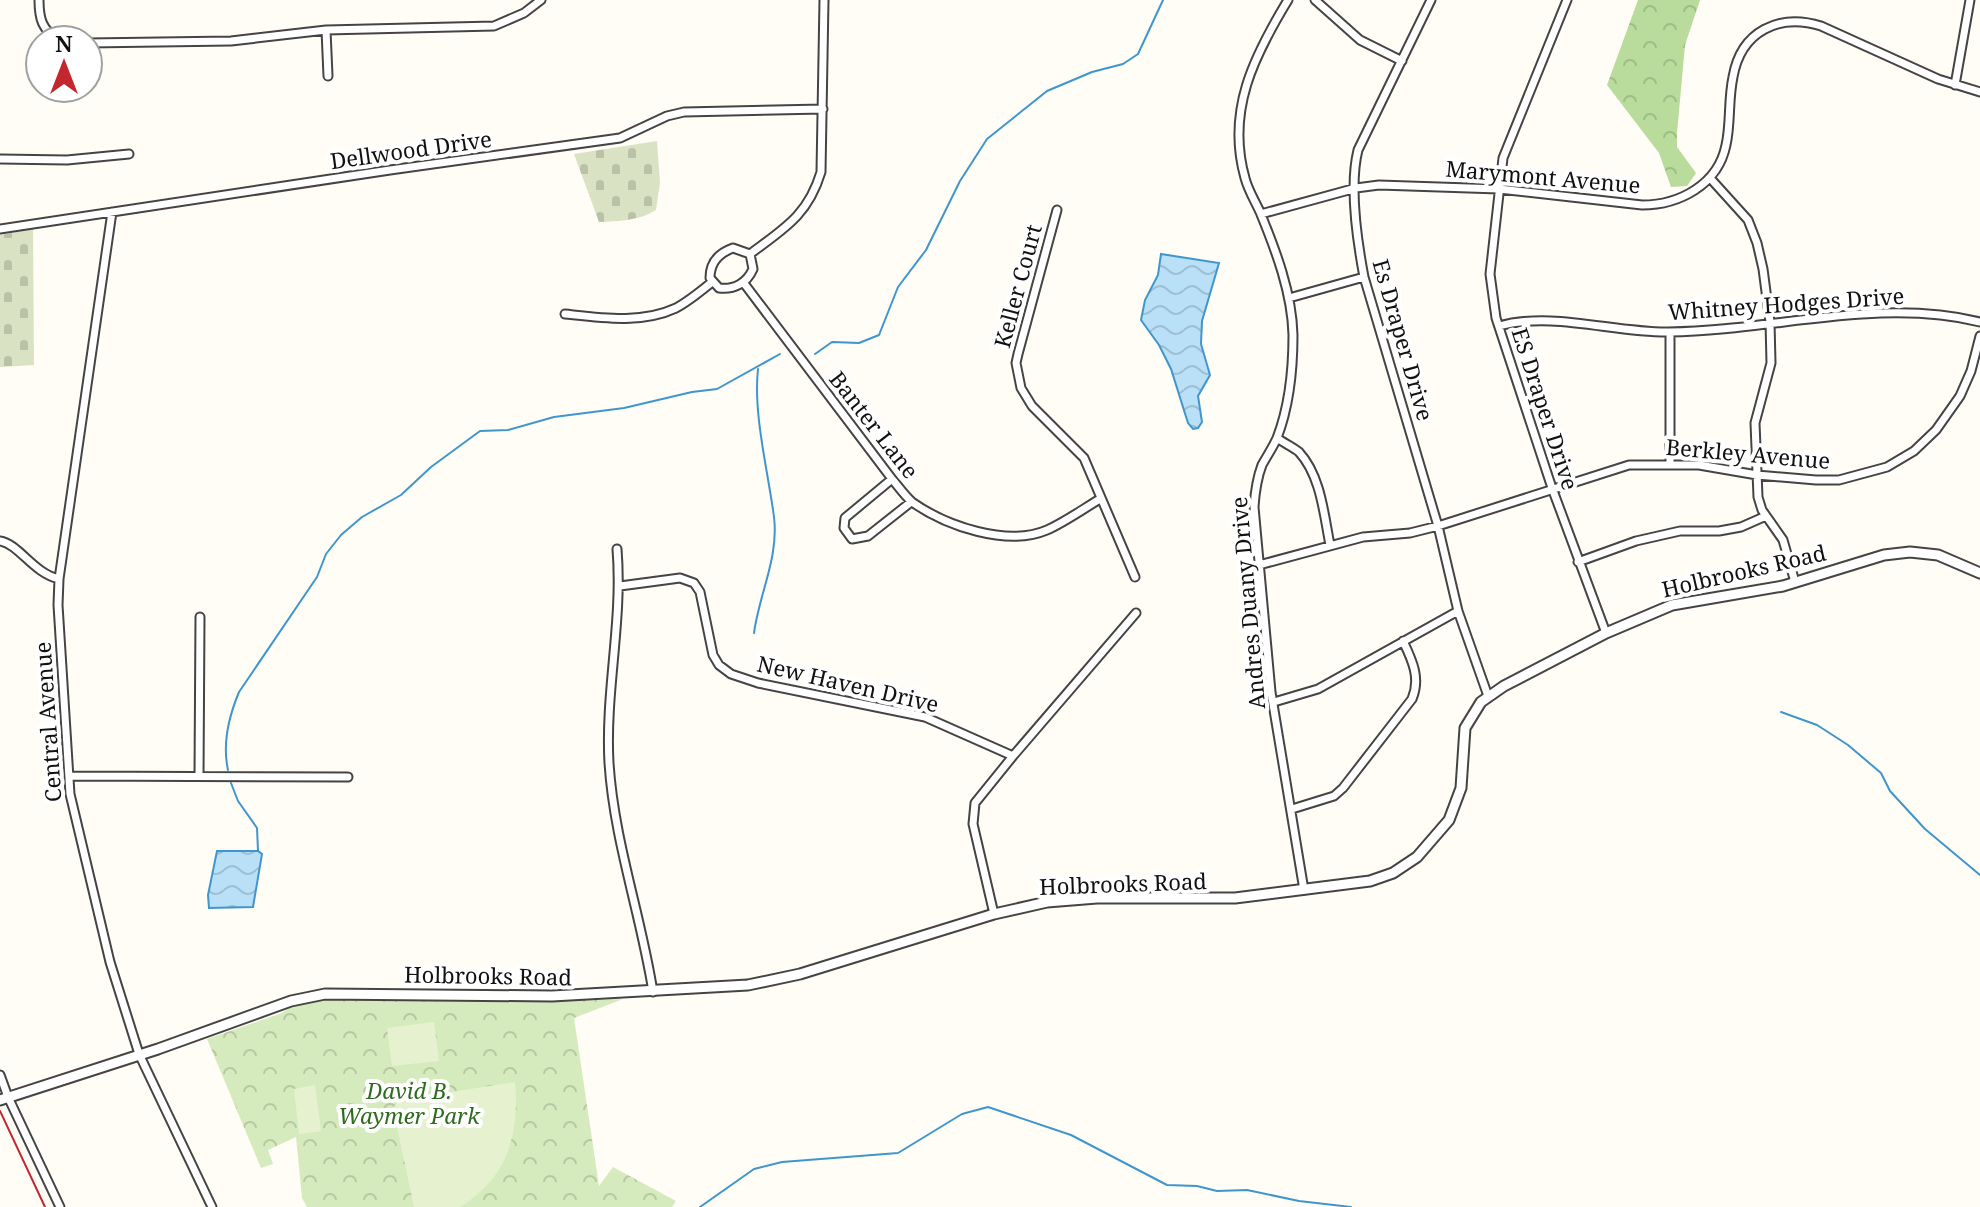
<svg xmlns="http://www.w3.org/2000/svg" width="1980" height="1207" viewBox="0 0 1980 1207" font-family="'Noto Serif',serif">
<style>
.forest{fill:url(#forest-crowns)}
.cemetery{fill:url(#cemetery-stones)}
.park{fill:url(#park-crowns)}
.pitch{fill:#e6f2cf}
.water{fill:url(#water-waves);stroke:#3f96cf;stroke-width:2}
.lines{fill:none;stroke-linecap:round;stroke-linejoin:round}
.stream{stroke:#3f96cf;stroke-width:2}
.minor-casing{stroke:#444;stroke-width:11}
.tertiary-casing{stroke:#444;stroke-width:13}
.minor{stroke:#fff;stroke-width:7}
.tertiary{stroke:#fff;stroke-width:9}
.rail{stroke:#c4262e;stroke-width:2}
.labels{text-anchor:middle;stroke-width:8;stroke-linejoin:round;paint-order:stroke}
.street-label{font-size:22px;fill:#111;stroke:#fff}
.park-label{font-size:22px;font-style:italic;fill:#2f6b1f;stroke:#fff}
</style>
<defs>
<pattern id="forest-crowns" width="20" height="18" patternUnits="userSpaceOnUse" patternTransform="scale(2)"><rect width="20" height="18" fill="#b9dc9c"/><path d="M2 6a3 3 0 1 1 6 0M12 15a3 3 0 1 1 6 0" fill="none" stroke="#9ebc85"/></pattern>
<pattern id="cemetery-stones" width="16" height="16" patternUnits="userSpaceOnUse" patternTransform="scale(2)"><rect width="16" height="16" fill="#d9e3c4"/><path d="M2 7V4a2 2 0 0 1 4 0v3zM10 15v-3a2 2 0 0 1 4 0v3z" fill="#b9c2a7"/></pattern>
<pattern id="park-crowns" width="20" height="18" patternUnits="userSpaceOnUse" patternTransform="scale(2)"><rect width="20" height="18" fill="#d5ebbd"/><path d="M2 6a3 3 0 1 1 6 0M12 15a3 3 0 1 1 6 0" fill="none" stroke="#b6c8a1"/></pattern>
<pattern id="water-waves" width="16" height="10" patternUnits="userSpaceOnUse" patternTransform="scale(2)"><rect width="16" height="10" fill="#b9e0f7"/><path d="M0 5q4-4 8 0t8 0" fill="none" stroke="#9ebfd3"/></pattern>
</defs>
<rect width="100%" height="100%" fill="#fffdf5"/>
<path class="forest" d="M1638,0H1700L1685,45L1677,133V147L1696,173L1687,186L1671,187L1659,153L1607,85Z"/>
<path class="cemetery" d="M657,141L660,183L656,210C638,221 620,221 599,222L574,154Z
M33,229L34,365L0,367V235Z"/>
<path class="park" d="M329,999L503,1002L623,999L574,1018L599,1186L613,1167L676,1201L672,1207H307L302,1198L296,1137L268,1150L273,1164L261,1168L207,1039L282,1013L290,1007Z"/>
<path class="pitch" d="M434,1022L439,1061L392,1066L387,1028Z
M515,1082C519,1125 511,1168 475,1196C470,1200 464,1206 459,1207C446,1207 428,1207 414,1207L393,1108L400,1100Z
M315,1085L321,1131L299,1134L294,1089Z"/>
<path class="water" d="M1161,254L1219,263L1202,321L1201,344L1210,375L1198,396L1202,422L1198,428L1193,429L1188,423L1171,369L1159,345L1141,320L1145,300L1158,275Z
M217,851H258L262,854L253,907L209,908L208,895Z"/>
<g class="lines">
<path class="stream" d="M815,354L832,342L859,343L879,335L898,287L926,250L960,181L987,139L1047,91L1092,72L1123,64L1138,54L1163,0
M754,633C759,594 779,558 774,517C768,471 753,414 758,369
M1781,712L1817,725L1848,745L1881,773L1890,791L1925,829L1980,875
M228,770C222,743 229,716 239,692L317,577L326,554L341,535L362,517L401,495L431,467L480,431L508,430L554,417L624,408L692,392L717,389L780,354
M231,783L238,801L257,828L258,851
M700,1207L754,1169L782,1162L898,1153L962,1114L988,1107L1071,1135L1167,1185L1197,1186L1217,1191L1247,1190L1299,1201L1351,1207"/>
<defs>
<path id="minor" d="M39,0C39,19 42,30 59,40
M1288,0C1254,56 1226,111 1245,178C1248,190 1255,201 1260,212C1276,251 1292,293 1293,335C1293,368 1289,407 1277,438C1273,447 1267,456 1262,465C1257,478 1255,492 1254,507L1271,692L1304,890
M1315,0L1360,40L1402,61
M1431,0L1358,150C1349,186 1357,240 1364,277L1438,526L1458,611L1488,696
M1567,0L1503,158L1490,274L1496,318L1552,488L1606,633
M326,30L328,76
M88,43L231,41L326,30L494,26L524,13L541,0
M1955,85L1970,0
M0,159L67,160L129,154
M1710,178L1748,220L1757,243L1763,269L1770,322L1771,363L1755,423L1758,497L1762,510L1783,540L1795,582
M1057,210L1018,354L1016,363L1021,388L1032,406L1084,458L1135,577
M112,212L59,579L58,605L70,794L110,962L139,1054L212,1207
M1261,214L1356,188L1379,185L1499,189L1642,205C1679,205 1718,185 1726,145C1731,123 1728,100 1733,77C1741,31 1779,13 1821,26L1938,79L1980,92
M0,229L390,170L620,138L667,116L684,112L823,109
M733,248L750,254L753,269C747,283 734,290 719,288L710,278C710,262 719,253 733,248Z
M750,254C785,228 808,215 821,172L824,0
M743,282L892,479C898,486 905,496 912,502C946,526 1007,547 1047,530C1065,522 1083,509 1100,499
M1289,298L1364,277
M565,314C602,318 642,324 676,308C689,301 701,291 712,282
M1499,326C1552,311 1615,333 1669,332C1772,331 1878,297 1980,322
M1277,438C1284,443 1293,447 1299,452C1321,476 1324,515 1330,545
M1670,463V332
M892,479L845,518L844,528L852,539L868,536L911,502
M0,541C19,544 33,573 59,579
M617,549C623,621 605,691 609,763C614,841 641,915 653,992
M1578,562L1636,541L1680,531H1719L1741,527L1766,516
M1259,565L1363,537L1410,533L1438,526L1629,465H1699L1757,475L1816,480H1839L1887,467L1914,451L1936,430L1960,396L1971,371L1980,336
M620,586L680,578L694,583L700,592L713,655L719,665L731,674L758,683L925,717L1013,756
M1274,702L1318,689L1458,611
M69,776L348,777
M199,776L200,617
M1292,809L1334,796L1343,788L1412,699C1421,678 1412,660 1403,641
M994,914L973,824L975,803L1013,756L1136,613
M0,1075L8,1097L60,1207"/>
<path id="tertiary" d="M0,1100L158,1049L291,1001L325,994L552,996L748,985L800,974L994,914L1047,902L1097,898H1235L1370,881L1393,873L1417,857L1449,820L1461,788L1465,728L1481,702L1504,686L1606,633L1672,605L1783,586L1884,555L1910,552L1938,555L1980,573"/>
</defs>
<use href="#minor" class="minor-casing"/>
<use href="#tertiary" class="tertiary-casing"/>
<use href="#minor" class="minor"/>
<use href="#tertiary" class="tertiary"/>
<path class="rail" d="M0,1111L45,1207"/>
</g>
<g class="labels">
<g class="street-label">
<text transform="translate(411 150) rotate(-8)" y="8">Dellwood Drive</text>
<text transform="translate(1543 177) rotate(5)" y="8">Marymont Avenue</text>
<text transform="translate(1018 286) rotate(-75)" y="8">Keller Court</text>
<text transform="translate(1786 304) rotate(-4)" y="8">Whitney Hodges Drive</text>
<text transform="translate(1403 340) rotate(74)" y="8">Es Draper Drive</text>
<text transform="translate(1545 409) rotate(72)" y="8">ES Draper Drive</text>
<text transform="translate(874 425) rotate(52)" y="8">Banter Lane</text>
<text transform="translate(1748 454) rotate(5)" y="8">Berkley Avenue</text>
<text transform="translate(1744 571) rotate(-13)" y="8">Holbrooks Road</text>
<text transform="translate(1248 603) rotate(-95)" y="8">Andres Duany Drive</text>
<text transform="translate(848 684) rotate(13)" y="8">New Haven Drive</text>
<text transform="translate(48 722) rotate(-94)" y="8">Central Avenue</text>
<text transform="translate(1123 884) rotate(-2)" y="8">Holbrooks Road</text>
<text transform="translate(488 976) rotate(1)" y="8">Holbrooks Road</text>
</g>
<g class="park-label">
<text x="409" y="1099">David B.<tspan x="409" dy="25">Waymer Park</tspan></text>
</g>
</g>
<g transform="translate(64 64)"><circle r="38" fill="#ffffff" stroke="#a0a0a0" stroke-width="2"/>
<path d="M0-6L14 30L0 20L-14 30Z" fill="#c4262e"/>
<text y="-12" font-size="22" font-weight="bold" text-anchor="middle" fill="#111111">N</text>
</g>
</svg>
